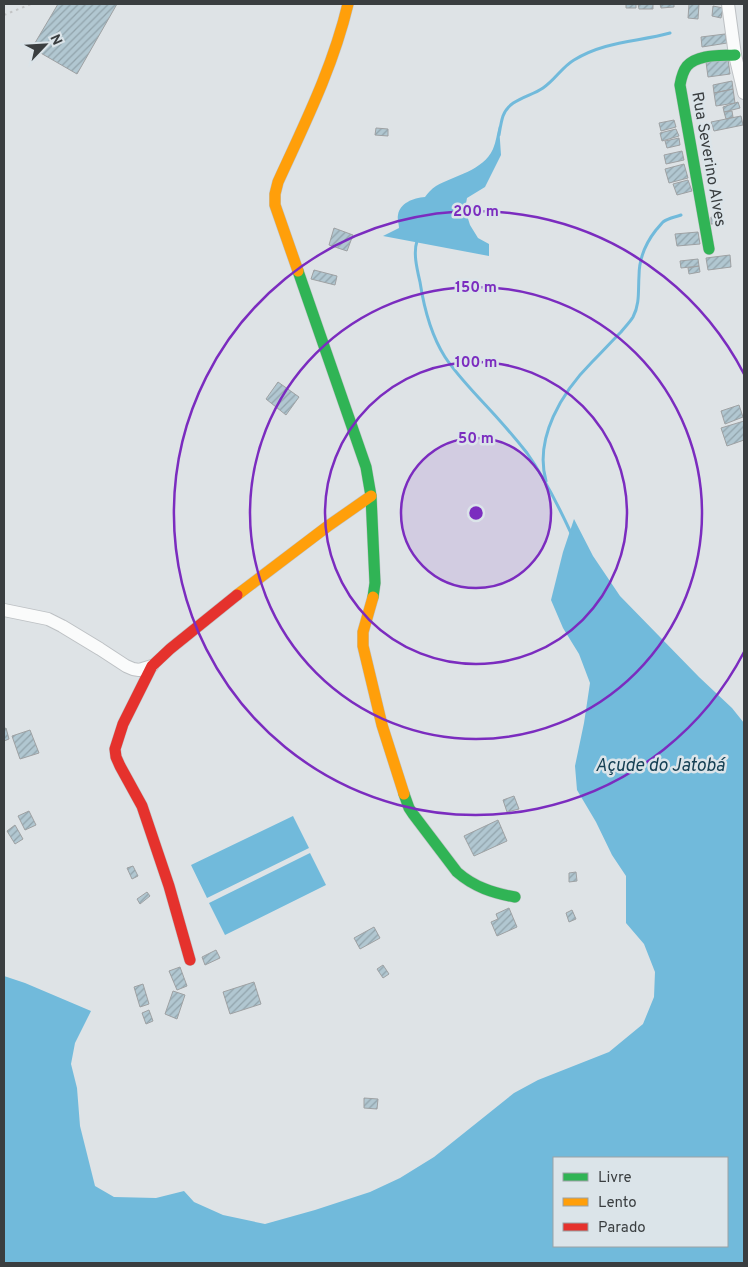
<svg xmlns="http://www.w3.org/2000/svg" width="748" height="1267" viewBox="0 0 748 1267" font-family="Overpass,sans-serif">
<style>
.water{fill:#71badb;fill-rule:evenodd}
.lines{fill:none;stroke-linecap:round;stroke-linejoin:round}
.stream{stroke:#71badb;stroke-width:3}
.building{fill:url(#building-hatch);stroke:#9ea1a3}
.street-casing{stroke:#bdc1c4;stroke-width:14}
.fast-casing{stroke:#bdc1c4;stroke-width:12}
.slow-casing{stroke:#bdc1c4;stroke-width:12}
.jam-casing{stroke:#bdc1c4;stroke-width:12}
.path{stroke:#c2c4c5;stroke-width:2;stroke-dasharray:2.5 4;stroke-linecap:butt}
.street{stroke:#fafbfb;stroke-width:12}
.fast{stroke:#30b455;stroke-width:11}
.slow{stroke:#ff9f0a;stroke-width:11}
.jam{stroke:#e5322d;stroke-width:11}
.ring{fill:none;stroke:#7b2cbf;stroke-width:2.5}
.labels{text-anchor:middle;stroke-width:5;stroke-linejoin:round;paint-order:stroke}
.street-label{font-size:16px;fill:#3a3e40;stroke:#dbe4e9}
.water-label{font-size:18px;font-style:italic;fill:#154054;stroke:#dbe4e9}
.centre{fill:#7b2cbf;stroke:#dbe4e9;stroke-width:2.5}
.ring-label{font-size:15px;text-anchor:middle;font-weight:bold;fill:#7b2cbf;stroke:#dbe4e9;stroke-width:5;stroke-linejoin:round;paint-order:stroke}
</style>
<defs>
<pattern id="building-hatch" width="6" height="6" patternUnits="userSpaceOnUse" patternTransform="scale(1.25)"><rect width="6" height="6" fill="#b1c7d1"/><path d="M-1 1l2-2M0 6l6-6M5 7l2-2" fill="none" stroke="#91a3ab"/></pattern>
</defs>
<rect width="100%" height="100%" fill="#dee3e6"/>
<path class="water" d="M499,126L501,155L485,187L467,198L465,209L470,225L478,238L489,244V256L383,236L399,228C399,224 397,219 398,215C400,203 413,198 425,197C428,193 431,189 436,186C455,175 483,171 493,149C496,142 497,133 499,126Z
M574,519L593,556L620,596L699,677L732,708L744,723V1263H4V976L25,983L91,1011L75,1043L71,1064L77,1088L80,1126L95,1186L114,1197L156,1198L184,1191L194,1202L223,1215L265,1224L315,1210L370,1192L400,1178L434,1157L514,1093L538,1080L609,1052L643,1024L654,997L655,972L644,944L626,923V876L612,855L596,822L577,790L575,766L584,723L590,683L579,654L563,628L551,600L563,552ZM727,1158V1246H554V1158Z
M293,816L309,848L207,898L191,865Z
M310,853L326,885L225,935L209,903Z"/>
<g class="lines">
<path class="stream" d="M499,135C500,129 501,122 503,116C509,99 530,97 543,88C555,80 562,67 574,60C605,41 637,42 670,33
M417,241C413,253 417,269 420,282C424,308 431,335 445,357C455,372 467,385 479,398C496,416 512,434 527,453C544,477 558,505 571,533
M546,481C534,438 562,392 592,362C602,352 611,342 621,332C625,327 630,322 633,317C640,304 638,290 639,276C639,259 645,244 656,230C658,228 661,224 663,222C668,218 676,217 681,215"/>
</g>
<path class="building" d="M58,4H117L77,74L32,48Z
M626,4H636V8H626Z
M638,4H653V9H639Z
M660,4H674V7L661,8Z
M689,4H699L698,19L688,18Z
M713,6L723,8L721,18L712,16Z
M725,34L727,43L702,47L701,37Z
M728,59L730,74L708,77L706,62Z
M732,81L733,89L714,93L713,85Z
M733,89L735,103L716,106L714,93Z
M738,102L740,108L724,112L723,107Z
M732,111L733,117L726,119L724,112Z
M741,116L743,125L714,131L711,122Z
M674,120L676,127L661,131L659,123Z
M376,128L388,129V136L375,135Z
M676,129L679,136L662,141L660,133Z
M679,138L680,145L667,148L665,141Z
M682,151L684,160L666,164L664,155Z
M684,164L688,178L669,183L665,169Z
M688,180L692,191L677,195L673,184Z
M722,216L723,223L711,224V217Z
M334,228L353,235L347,251L329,245Z
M698,232L700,244L677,246L675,234Z
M730,255L731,267L708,270L706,258Z
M698,259L699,266L681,268L680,261Z
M699,266L700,272L689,274L688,268Z
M314,270L337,276L335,285L311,279Z
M278,382L299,397L286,415L266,399Z
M739,405L743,417L725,424L721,411Z
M744,421V440L727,446L721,428Z
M6,728L9,739L4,741V729Z
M30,730L39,753L20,759L12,736Z
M514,796L519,809L507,812L503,800Z
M29,811L36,825L25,830L18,816Z
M498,820L507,841L474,856L464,836Z
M15,825L23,839L15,844L7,831Z
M133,866L138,876L132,879L127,868Z
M576,872L577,881L569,882V873Z
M147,892L150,896L140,904L137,899Z
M509,908L517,927L497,936L491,922L498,919L496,914Z
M572,910L576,919L569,922L566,913Z
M374,927L380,938L360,949L354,938Z
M216,950L220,958L205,965L202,957Z
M383,965L389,974L383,978L377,969Z
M180,967L187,986L177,990L169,971Z
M254,982L261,1004L230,1014L223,992Z
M143,984L149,1004L140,1007L134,987Z
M173,991L185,995L177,1019L165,1014Z
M149,1010L153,1021L146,1024L142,1013Z
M364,1098L378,1099L377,1109L364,1108Z"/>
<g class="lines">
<defs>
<path id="street" d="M728,4L735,55L744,93
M4,610L48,619L62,626L100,649L126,666L133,669L139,670L152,666"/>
<path id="fast" d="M709,249L680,85C681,79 683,71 687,66C698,54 720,56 735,55
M298,271L366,467L371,496L375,583L373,597
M404,794L409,808L413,814L457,872C474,887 493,893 515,897"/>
<path id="slow" d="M298,271L275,205V194L278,182C305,123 333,67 348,4
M237,595L328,526L371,496
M373,597L363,632V646L382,725L404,794"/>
<path id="jam" d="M190,960L169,886L142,806L120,766L116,757L115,749L123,724L152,666L170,649L237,595"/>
</defs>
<use href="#street" class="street-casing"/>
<use href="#fast" class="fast-casing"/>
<use href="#slow" class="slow-casing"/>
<use href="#jam" class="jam-casing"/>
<path class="path" d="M4,15L31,4"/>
<use href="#street" class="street"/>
<use href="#fast" class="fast"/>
<use href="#slow" class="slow"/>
<use href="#jam" class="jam"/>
</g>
<circle cx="476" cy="513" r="75" fill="#7b2cbf" fill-opacity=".12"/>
<g class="ring">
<circle cx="476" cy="513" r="75"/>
<circle cx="476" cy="513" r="151"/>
<circle cx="476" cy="513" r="226"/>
<path d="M744 652A302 302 0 1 1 744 374"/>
</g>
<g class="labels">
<g class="street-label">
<text transform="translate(710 159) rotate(80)" y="6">Rua Severino Alves</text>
</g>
<g class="water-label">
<text x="660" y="771">Açude do Jatobá</text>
</g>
</g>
<circle cx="476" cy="513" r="8" class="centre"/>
<g class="ring-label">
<text x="476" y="216">200 m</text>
<text x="476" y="292">150 m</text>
<text x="476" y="367">100 m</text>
<text x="476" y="443">50 m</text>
</g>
<rect width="748" height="1267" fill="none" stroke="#3a3e40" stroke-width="10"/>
<rect x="553" y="1157" width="175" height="90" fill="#dbe4e9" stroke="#9ba2a5"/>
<rect x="563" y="1173" width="25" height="8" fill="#30b455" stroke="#9ba2a5"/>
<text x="598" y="1182" font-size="15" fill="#3a3e40">Livre</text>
<rect x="563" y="1198" width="25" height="8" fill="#ff9f0a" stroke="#9ba2a5"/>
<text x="598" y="1207" font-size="15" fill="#3a3e40">Lento</text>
<rect x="563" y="1223" width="25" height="8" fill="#e5322d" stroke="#9ba2a5"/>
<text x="598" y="1232" font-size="15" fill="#3a3e40">Parado</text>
<g transform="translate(45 45) rotate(65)" stroke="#dbe4e9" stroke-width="4" paint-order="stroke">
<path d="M0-4L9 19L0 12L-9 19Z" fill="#3a3e40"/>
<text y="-8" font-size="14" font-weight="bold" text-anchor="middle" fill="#3a3e40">N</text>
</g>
</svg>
